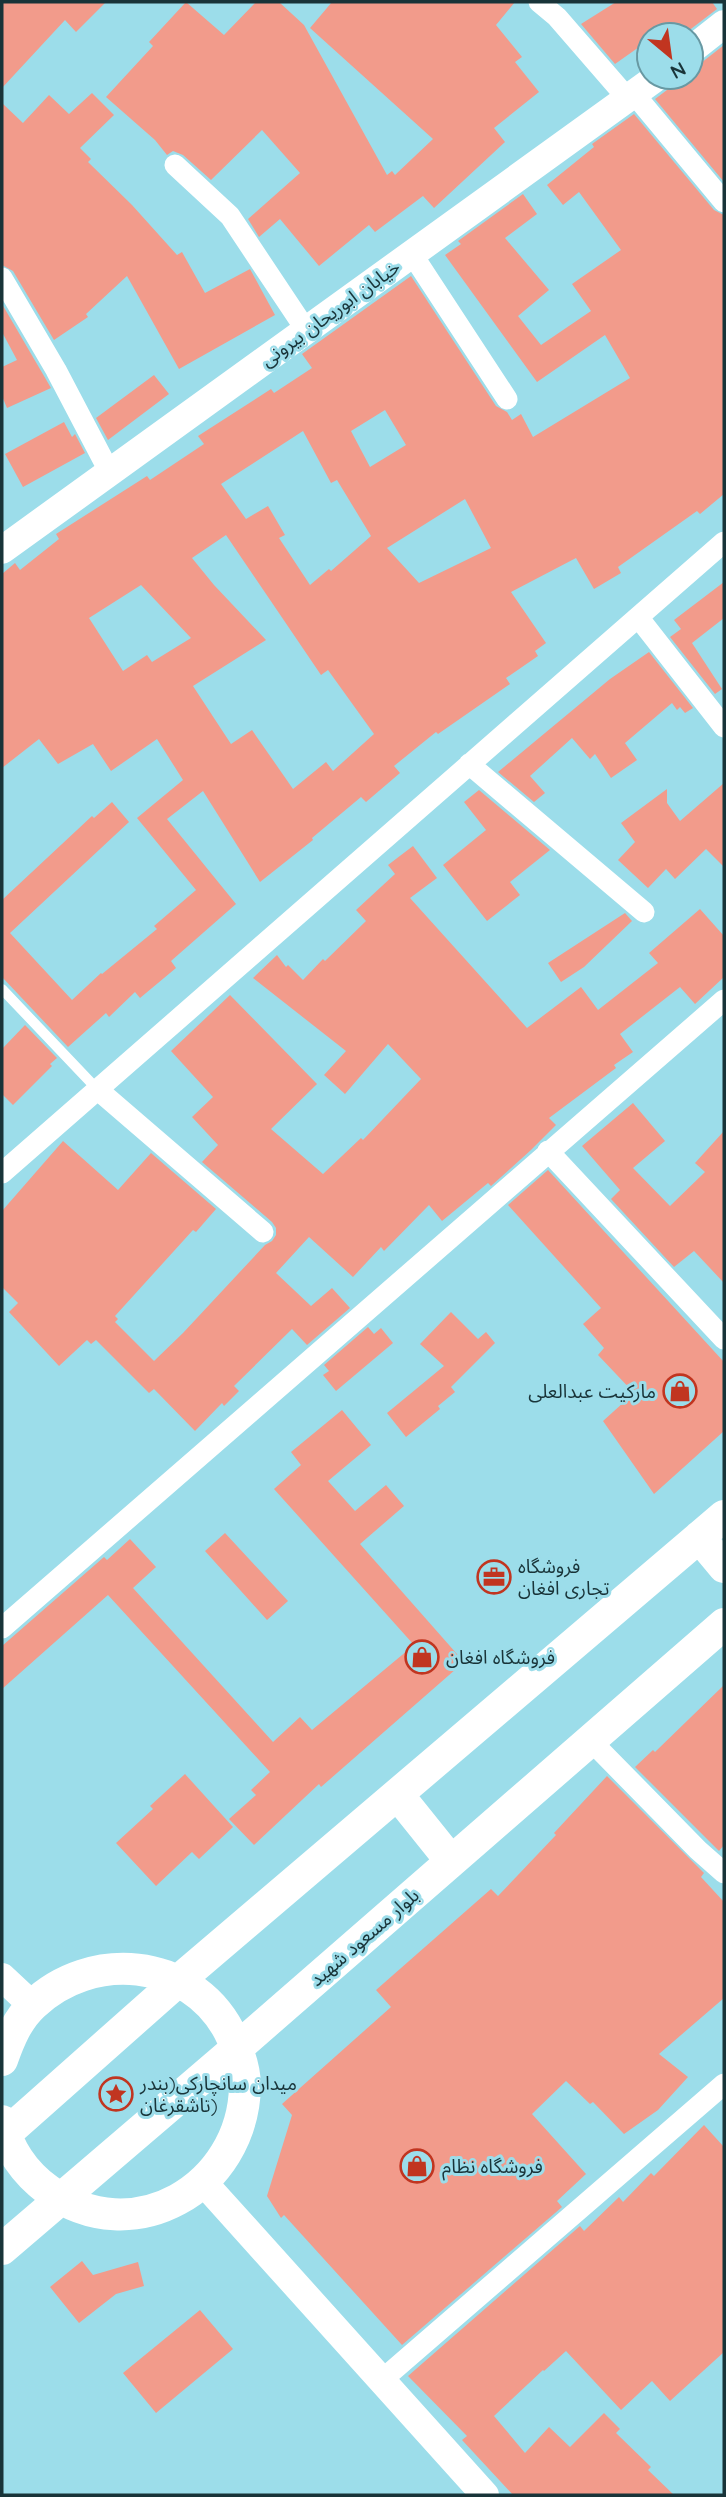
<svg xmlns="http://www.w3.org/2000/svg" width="726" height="2497" viewBox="0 0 726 2497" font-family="Quicksand,'Noto Sans Arabic',sans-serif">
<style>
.building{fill:#f29b8b;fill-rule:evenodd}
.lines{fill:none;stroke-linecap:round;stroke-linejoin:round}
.lane{stroke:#fff;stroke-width:10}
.street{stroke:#fff;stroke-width:21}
.secondary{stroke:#fff;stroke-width:28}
.primary{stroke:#fff;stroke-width:32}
.labels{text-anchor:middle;stroke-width:6;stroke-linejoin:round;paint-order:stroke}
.street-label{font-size:19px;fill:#193439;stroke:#9cddea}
.poi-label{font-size:19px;fill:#193439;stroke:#9cddea;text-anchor:start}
</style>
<rect width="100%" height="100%" fill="#9cddea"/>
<path class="building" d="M2,2H106L76,32L65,20L2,88Z
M186,2L224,35L256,2H279L304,25L387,175L392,171L395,175L433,139L310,28L332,2H515L496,25L522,57L515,62L539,92L494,128L505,142L434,208L423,196L375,232L369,225L319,266L280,219L259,237L248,219L300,173L262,130L211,180L183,155L173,151L167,155L155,140L106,97L153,46L149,42Z
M616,2H712L717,9L683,35H649V40L615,64L581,24Z
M724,45V182L655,99L667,90L673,77H691V66L701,63Z
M92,93L114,115L80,148L91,159L88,162L132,205L177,255L182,252L205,293L250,269L275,315L179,369L127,276L86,314L88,317L54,340L13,271L2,265V103L23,123L49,95L69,114Z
M634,114L714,210L724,215V494L700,514L697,511L618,567L621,573L594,589L576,558L511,592L546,643L535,651L538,656L506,678L510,684L438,734L436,732L394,766L400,773L366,802L361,797L312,838L313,840L260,882L203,791L167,819L236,904L171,961L176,968L140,998L135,992L109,1017L106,1013L68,1047L2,977V900L92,816L94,818L112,802L129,822L10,933L72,1000L101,973L102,974L157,929L154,926L196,890L137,818L183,780L157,739L111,771L93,744L58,764L39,739L2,768V574L15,563L20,570L59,539L56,534L147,476L150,480L204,444L198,436L271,389L274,393L312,368L302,354L411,276L496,406L507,412L512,420L521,414L533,437L630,378L605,335L537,382L445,255L461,244L458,241L523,194L537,214L505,238L549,290L518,316L541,345L591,311L572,284L621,250L579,192L563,205L547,185L594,147L592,144ZM385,410L406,445L370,467L351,431ZM303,431L331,483L337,480L371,536L331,571L329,569L310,585L279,538L285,535L268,506L246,519L221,484ZM465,499L491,548L419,583L387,548ZM226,535L321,675L328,670L374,734L333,771L326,762L293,789L252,730L231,744L193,686L266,640L214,585L192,558ZM141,585L191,638L152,662L147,655L123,671L89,618Z
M2,304L51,388L7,408L2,396V367L17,360L2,332Z
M154,375L169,394L108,440L96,418Z
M64,422L72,437L75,434L85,453L23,487L5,454Z
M724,582V618L692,643L722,689L715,694L670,637L681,629L674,620Z
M649,652L693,708L685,713L680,707L677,710L672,703L625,743L637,760L611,778L595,754L590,759L572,738L530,776L545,793L534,802L498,772L610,679Z
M724,783V867L706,849L675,879L666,869L648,888L618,860L635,842L621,823L667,789V803L680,821Z
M479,790L550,850L510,882L520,895L487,921L443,865L486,830L464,802Z
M413,846L437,878L410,898L527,1028L581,987L598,1010L658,963L649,953L700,909L724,936V977L695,1004L680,987L620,1034L633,1052L614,1065L616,1068L549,1118L556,1125L531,1150L491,1186L488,1183L442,1221L429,1205L384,1251L381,1247L353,1277L309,1237L276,1273L311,1306L332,1288L350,1308L307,1345L292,1329L234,1386L239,1391L224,1406L222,1403L195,1431L154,1389L149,1393L96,1340L91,1344L87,1340L59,1366L9,1312L18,1303L2,1287V1211L63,1141L118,1190L151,1153L216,1209L196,1232L193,1230L115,1316L118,1319L115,1322L154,1361L183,1333L265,1245L272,1241L276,1235V1228L272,1222L202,1162L218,1145L192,1117L213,1097L171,1051L230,995L317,1084L271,1129L323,1174L361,1138L363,1140L421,1079L388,1044L345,1094L324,1075L346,1051L253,978L277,955L286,967L288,965L303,980L323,959L325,961L366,921L356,910L395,874L388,865Z
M625,913L632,921L584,967L561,982L548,963Z
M25,1025L57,1058L50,1064L52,1066L13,1105L2,1094V1049Z
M633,1103L665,1141L633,1168L670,1206L705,1172L695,1163L724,1131V1283L694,1251L674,1267L611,1199L620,1190L582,1146Z
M548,1170L724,1362V1431L654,1494L603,1421L634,1393L598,1355L604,1348L583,1324L601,1308L508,1205Z
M451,1312L478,1339L486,1332L495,1343L451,1387L455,1392L438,1406L440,1409L406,1437L387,1413L444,1366L420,1344Z
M368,1327L374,1334L381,1328L393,1343L336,1391L323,1375L329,1371L324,1365Z
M342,1410L371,1445L328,1481L355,1511L386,1485L404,1506L360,1544L464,1662L321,1787L319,1784L254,1845L229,1819L256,1795L251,1790L270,1772L108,1595L2,1689V1646L104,1557L107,1560L130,1539L156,1567L133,1588L273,1742L300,1717L312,1730L414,1645L274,1489L301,1465L291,1452Z
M225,1533L288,1601L267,1620L205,1551Z
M724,1685V1845L719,1851L635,1767L653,1750L655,1752Z
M185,1774L233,1827L199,1859L192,1852L156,1886L116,1843L153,1809L150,1806Z
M607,1776L704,1873L701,1877L724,1902V1998L659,2054L688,2077L658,2110L624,2134L593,2102L590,2104L566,2081L532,2114L586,2174L557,2201L562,2207L402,2345L284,2215L281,2218L267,2196L292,2115L282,2104L391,2007L376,1990L491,1889L498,1896L556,1835L554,1833Z
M704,2125L724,2147V2352L670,2401L652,2381L621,2410L566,2351L544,2371L543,2370L494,2416L525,2453L549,2427L570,2447L604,2413L620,2429L616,2433L651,2467L648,2470L674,2495H513L462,2440L467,2436L408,2376L580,2226L584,2231L619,2197L623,2202L651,2173L654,2176Z
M82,2261L93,2275L138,2262L144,2286L116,2294L79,2323L50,2287Z
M200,2310L233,2349L156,2413L123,2373Z"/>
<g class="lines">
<path class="lane" d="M2,989L97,1089"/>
<path class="street" d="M539,2L557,17L629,100
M635,95L724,202
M175,165L230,216L306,330
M412,254L507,399
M2,278L56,370L110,473
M638,617L724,727
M469,764L644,912
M97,1089L263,1232
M548,1151L724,1339
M2,1173L724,542
M2,1628L724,1000
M590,1740L698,1850L724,1873
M383,2379L724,2084"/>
<path class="secondary" d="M691,50L724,24
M2,550L657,77
M2,1977L32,2005
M204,2183L485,2495"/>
<path class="primary" d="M699,1537L724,1567
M398,1795L451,1861
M2,2060C9,2040 17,2020 33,2005C90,1950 190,1957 229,2031C237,2047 245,2067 245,2086C243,2188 133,2252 48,2190C25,2173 8,2149 2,2121
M2,2137L178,1981L724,1516
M2,2249L237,2048L724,1624"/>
</g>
<defs>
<symbol id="shop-ring" viewBox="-11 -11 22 22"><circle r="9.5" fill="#9cddea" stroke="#c13520" stroke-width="1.5"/><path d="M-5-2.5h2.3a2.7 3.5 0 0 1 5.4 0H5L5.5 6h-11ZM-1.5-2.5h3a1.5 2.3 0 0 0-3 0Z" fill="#c13520"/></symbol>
<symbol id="office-ring" viewBox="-11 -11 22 22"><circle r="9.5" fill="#9cddea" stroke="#c13520" stroke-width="1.5"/><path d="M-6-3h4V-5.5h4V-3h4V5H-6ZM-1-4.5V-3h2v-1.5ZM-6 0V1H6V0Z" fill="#c13520"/></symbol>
<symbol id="sight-ring" viewBox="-11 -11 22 22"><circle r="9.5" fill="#9cddea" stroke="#c13520" stroke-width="1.5"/><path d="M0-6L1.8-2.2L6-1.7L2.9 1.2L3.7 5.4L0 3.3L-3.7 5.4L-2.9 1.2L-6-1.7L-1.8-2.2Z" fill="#c13520"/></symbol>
</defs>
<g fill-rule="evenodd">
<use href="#shop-ring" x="661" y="1372" width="38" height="38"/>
<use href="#office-ring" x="475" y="1558" width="38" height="38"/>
<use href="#shop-ring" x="403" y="1638" width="38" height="38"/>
<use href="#sight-ring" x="97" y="2075" width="38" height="38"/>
<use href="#shop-ring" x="398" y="2147" width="38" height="38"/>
</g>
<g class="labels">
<g class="street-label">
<text transform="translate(330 313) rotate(-36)" y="7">خیابان ابوریحان بیرونی</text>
<text transform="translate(364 1937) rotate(-41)" y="7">بلوار مسعود شهید</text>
</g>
<g class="poi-label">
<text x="656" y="1398" text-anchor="end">مارکیت عبدالعلی</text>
<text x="518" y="1573">فروشگاه<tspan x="518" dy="22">تجاری افغان</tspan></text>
<text x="446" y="1664">فروشگاه افغان</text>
<text x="140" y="2090">میدان سانچارکی(بندر<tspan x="140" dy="22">تاشقرغان)</tspan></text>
<text x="442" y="2173">فروشگاه نظام</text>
</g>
</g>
<rect width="726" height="2497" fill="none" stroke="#193439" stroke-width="7"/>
<g transform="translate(670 56) rotate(151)"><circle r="33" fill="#9cddea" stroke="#6899a3" stroke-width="2"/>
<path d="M0-5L12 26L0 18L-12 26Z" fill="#c13520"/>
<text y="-10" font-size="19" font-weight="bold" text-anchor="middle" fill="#193439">N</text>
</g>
</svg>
